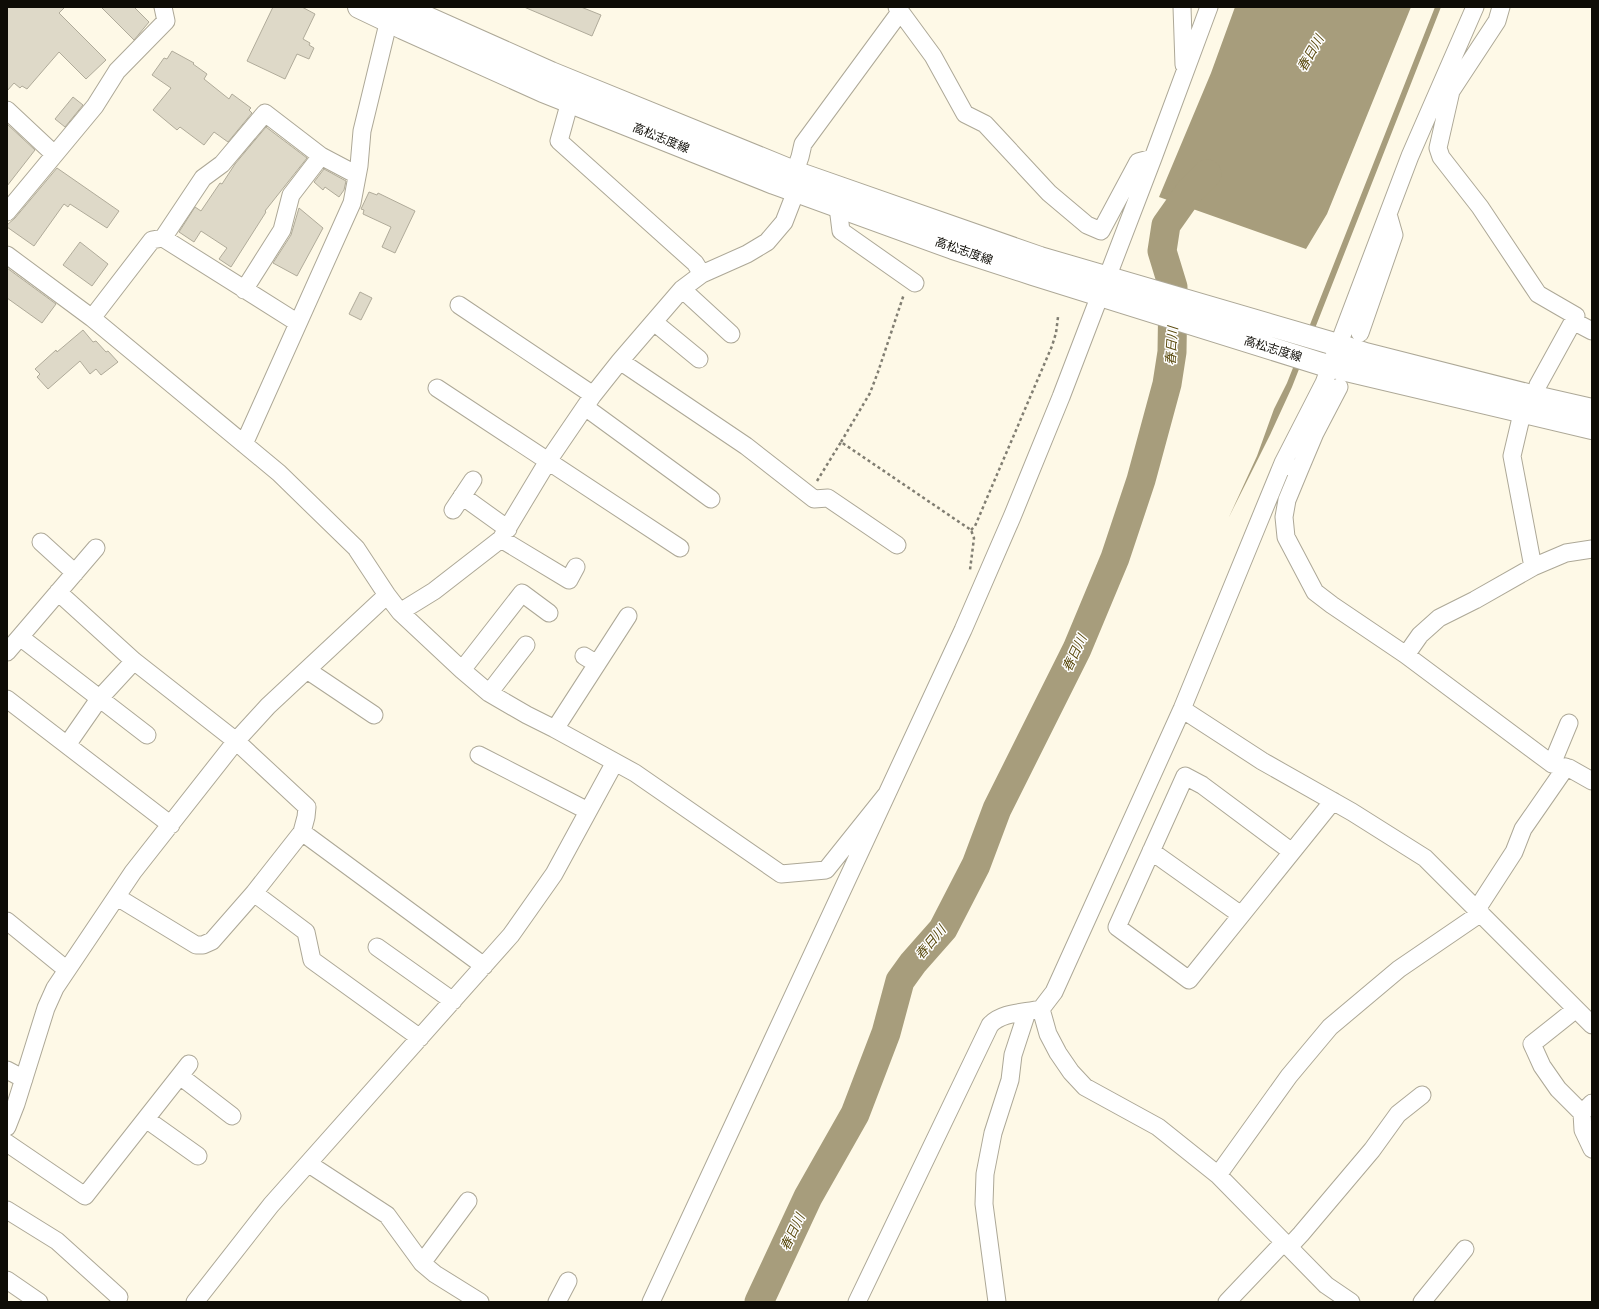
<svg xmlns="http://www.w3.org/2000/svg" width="1599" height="1309" viewBox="0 0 1599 1309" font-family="'Public Sans','Noto Sans JP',sans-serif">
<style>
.water{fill:#a79d7c}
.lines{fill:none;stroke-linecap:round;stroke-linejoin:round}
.river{stroke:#a79d7c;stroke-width:29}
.building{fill:#ded9c8;stroke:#b0ab9a}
.minor-casing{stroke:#ada897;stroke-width:19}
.secondary-casing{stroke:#ada897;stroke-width:24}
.path{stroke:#817e72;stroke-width:2.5;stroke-dasharray:3 3;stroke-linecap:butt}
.minor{stroke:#fff;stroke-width:17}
.secondary{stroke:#fff;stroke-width:22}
.labels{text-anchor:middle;stroke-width:3;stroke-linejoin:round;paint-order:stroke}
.street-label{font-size:12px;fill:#0e0c06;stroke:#fff}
.water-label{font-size:13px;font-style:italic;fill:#5a4a0e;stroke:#fff}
</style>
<rect width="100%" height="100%" fill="#fef9e7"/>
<path class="water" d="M1235,7H1411L1327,214L1306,249L1159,197L1211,73Z
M1435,7H1441L1292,387L1270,435L1229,517L1257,456L1274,409L1287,383Z"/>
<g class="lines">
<path class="river" d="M759,1302L808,1197L855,1114L886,1033L900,981L913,963L943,929L976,865L997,809L1077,649L1115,558L1141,480L1167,384L1172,352L1173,287L1162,251L1166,225L1190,191L1207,174"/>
</g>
<path class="building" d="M7,7H65L59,13L106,60L86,79L59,52L27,89L22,86L20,88L14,83L7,91Z
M101,7H134L149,22L134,40Z
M273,7H302L315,14L303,39L310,43L309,45L314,48L309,59L297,54L285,79L247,61Z
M524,7H581L601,15L592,36Z
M172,51L194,63L193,64L207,74L204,79L229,99L232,94L251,108L249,110L252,113L228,142L214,132L204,145L180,127L177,130L153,110L171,88L152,75L164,58L167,59Z
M73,97L83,105L65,127L55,119Z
M7,124L35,150L7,186Z
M266,127L307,158L265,211L266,212L231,267L219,259L227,248L201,231L194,242L179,232L195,207L201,211L220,183L222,184L235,164Z
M57,168L119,211L107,228L70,204L68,207L64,204L34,246L7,227V225L15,218Z
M324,169L346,181L344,190L339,197L325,187L323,190L314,182Z
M369,192L377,195L378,193L415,211L395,253L382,247L391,227L363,214L364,210L361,209Z
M299,208L323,228L297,276L273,263L291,235Z
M80,242L108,264L92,286L63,265Z
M7,268L56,304L42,323L7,298Z
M360,292L372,298L361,320L349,314Z
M83,330L93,342L96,341L106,352L108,351L118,362L101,375L96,369L90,374L80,361L48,389L37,377L40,374L35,369L56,350L57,352Z"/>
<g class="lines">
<defs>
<path id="minor" d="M897,7L933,56L965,114L985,124L1049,193L1087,225L1101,231L1138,162L1153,158
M1182,7L1184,65
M1501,7L1497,21L1451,91L1438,148L1441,157L1480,207L1538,294L1576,316L1538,385L1535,397L1520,422L1512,456L1533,567
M7,110L54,154
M567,112L559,141L695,263L702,274
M838,207L841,231L915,283
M7,212L95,106L117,71L166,21L163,7
M7,255L92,318L279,473L356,548L387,595L400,612L462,670L489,693L527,715L555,729L635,773L781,874L826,870L886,795
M1107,278L1153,158L1209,7
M682,289L731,334
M244,290L282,230L291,195L321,156
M459,305L593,395
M92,318L152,240L163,238
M1573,321L1592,331
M654,322L699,359
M298,323L163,238L203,178L222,164L265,113L321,156L357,175
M1360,333L1394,235L1388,214
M620,361L746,446L814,499L828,498L897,545
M437,388L680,548
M585,407L711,499
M244,444L352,203L359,166L362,131L392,7
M1283,463L1299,471L1287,500L1284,517L1286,537L1315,592L1332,605L1406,655L1552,764L1569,768L1592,781
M1299,471L1315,433L1339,387
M462,496L508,529
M453,510L473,480
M501,539L569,580L576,567
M41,542L75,573
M58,592L134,661L236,741L307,807L306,817L302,832
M400,612L434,591L501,539L548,461L593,395L620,361L682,289L702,274L747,254L767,242L784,222L796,191L792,179L800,157L803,144L900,12
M20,637L147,735
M7,652L96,548
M1406,655L1420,635L1439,618L1475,600L1533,567L1566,553L1592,549
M584,656L597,664
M307,670L374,715
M462,670L522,593L549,613
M489,693L526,645
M7,699L171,825
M1182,709L1262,761L1352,812L1425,858L1592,1025
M555,729L628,616
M67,745L99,699L134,661
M479,755L588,811
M1552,764L1569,723
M1151,851L1241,915
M1292,852L1202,785L1185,776L1117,927L1189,980L1333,801
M254,893L306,932L312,960L420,1038
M117,897L196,945H203L212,941L254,893L302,832L484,966
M1477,909L1514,852L1523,829L1566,767
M7,921L67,970
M377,947L453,1001
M1041,1009L1048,1034L1058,1053L1071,1072L1085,1087L1158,1127L1218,1175L1326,1285L1351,1302
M1576,1009L1532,1044L1542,1066L1558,1089L1582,1113L1583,1130L1592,1149
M7,1070L24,1079
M180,1076L232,1116
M1582,1113L1592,1103
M146,1119L198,1156
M7,1127L16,1104L46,1008L55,988L133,872L236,741L268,706L387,595
M7,1143L85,1196L189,1064
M309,1164L387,1215L422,1263L435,1274L480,1302
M1218,1175L1289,1076L1330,1027L1399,969L1481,913
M7,1210L57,1241L119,1297
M1289,1247L1301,1234L1372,1150L1398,1114L1422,1095
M422,1263L468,1201
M7,1280L39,1302
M195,1302L271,1205L511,935L554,874L615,762
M557,1302L568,1281
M651,1302L963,630L1012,517L1061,397L1100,295
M857,1302L990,1025C1002,1012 1024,1013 1041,1009L1054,992L1182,709L1283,463L1324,383L1410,156L1475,7
M997,1302L984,1204L985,1174L993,1133L1010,1080L1013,1055L1027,1012
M1227,1302L1284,1242
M1422,1302L1465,1249"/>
<path id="secondary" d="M359,7L403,28L543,91L774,183L953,248L1033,274L1321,364L1592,428
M403,7L551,73L794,172L1040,258L1338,345L1365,354L1535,397L1592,410"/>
</defs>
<use href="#minor" class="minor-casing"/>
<use href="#secondary" class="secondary-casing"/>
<path class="path" d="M841,442L870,393L878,372L904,294
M817,481L841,442L971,530L974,538L970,570
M971,530L975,526L1052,346L1056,333L1058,317"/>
<use href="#minor" class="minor"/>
<use href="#secondary" class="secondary"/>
</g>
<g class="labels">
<g class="street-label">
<text transform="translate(661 138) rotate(22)" y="4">高松志度線</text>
<text transform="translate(964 251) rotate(19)" y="4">高松志度線</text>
<text transform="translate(1273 349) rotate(17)" y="4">高松志度線</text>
</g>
<g class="water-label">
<text transform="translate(1310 53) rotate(-60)" y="5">春日川</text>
<text transform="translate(1171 346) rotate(-86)" y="5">春日川</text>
<text transform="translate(1074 653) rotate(-65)" y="5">春日川</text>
<text transform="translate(930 942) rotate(-50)" y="5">春日川</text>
<text transform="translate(792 1232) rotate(-65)" y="5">春日川</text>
</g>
</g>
<rect width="1599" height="1309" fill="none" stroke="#0e0c06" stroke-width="16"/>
</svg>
